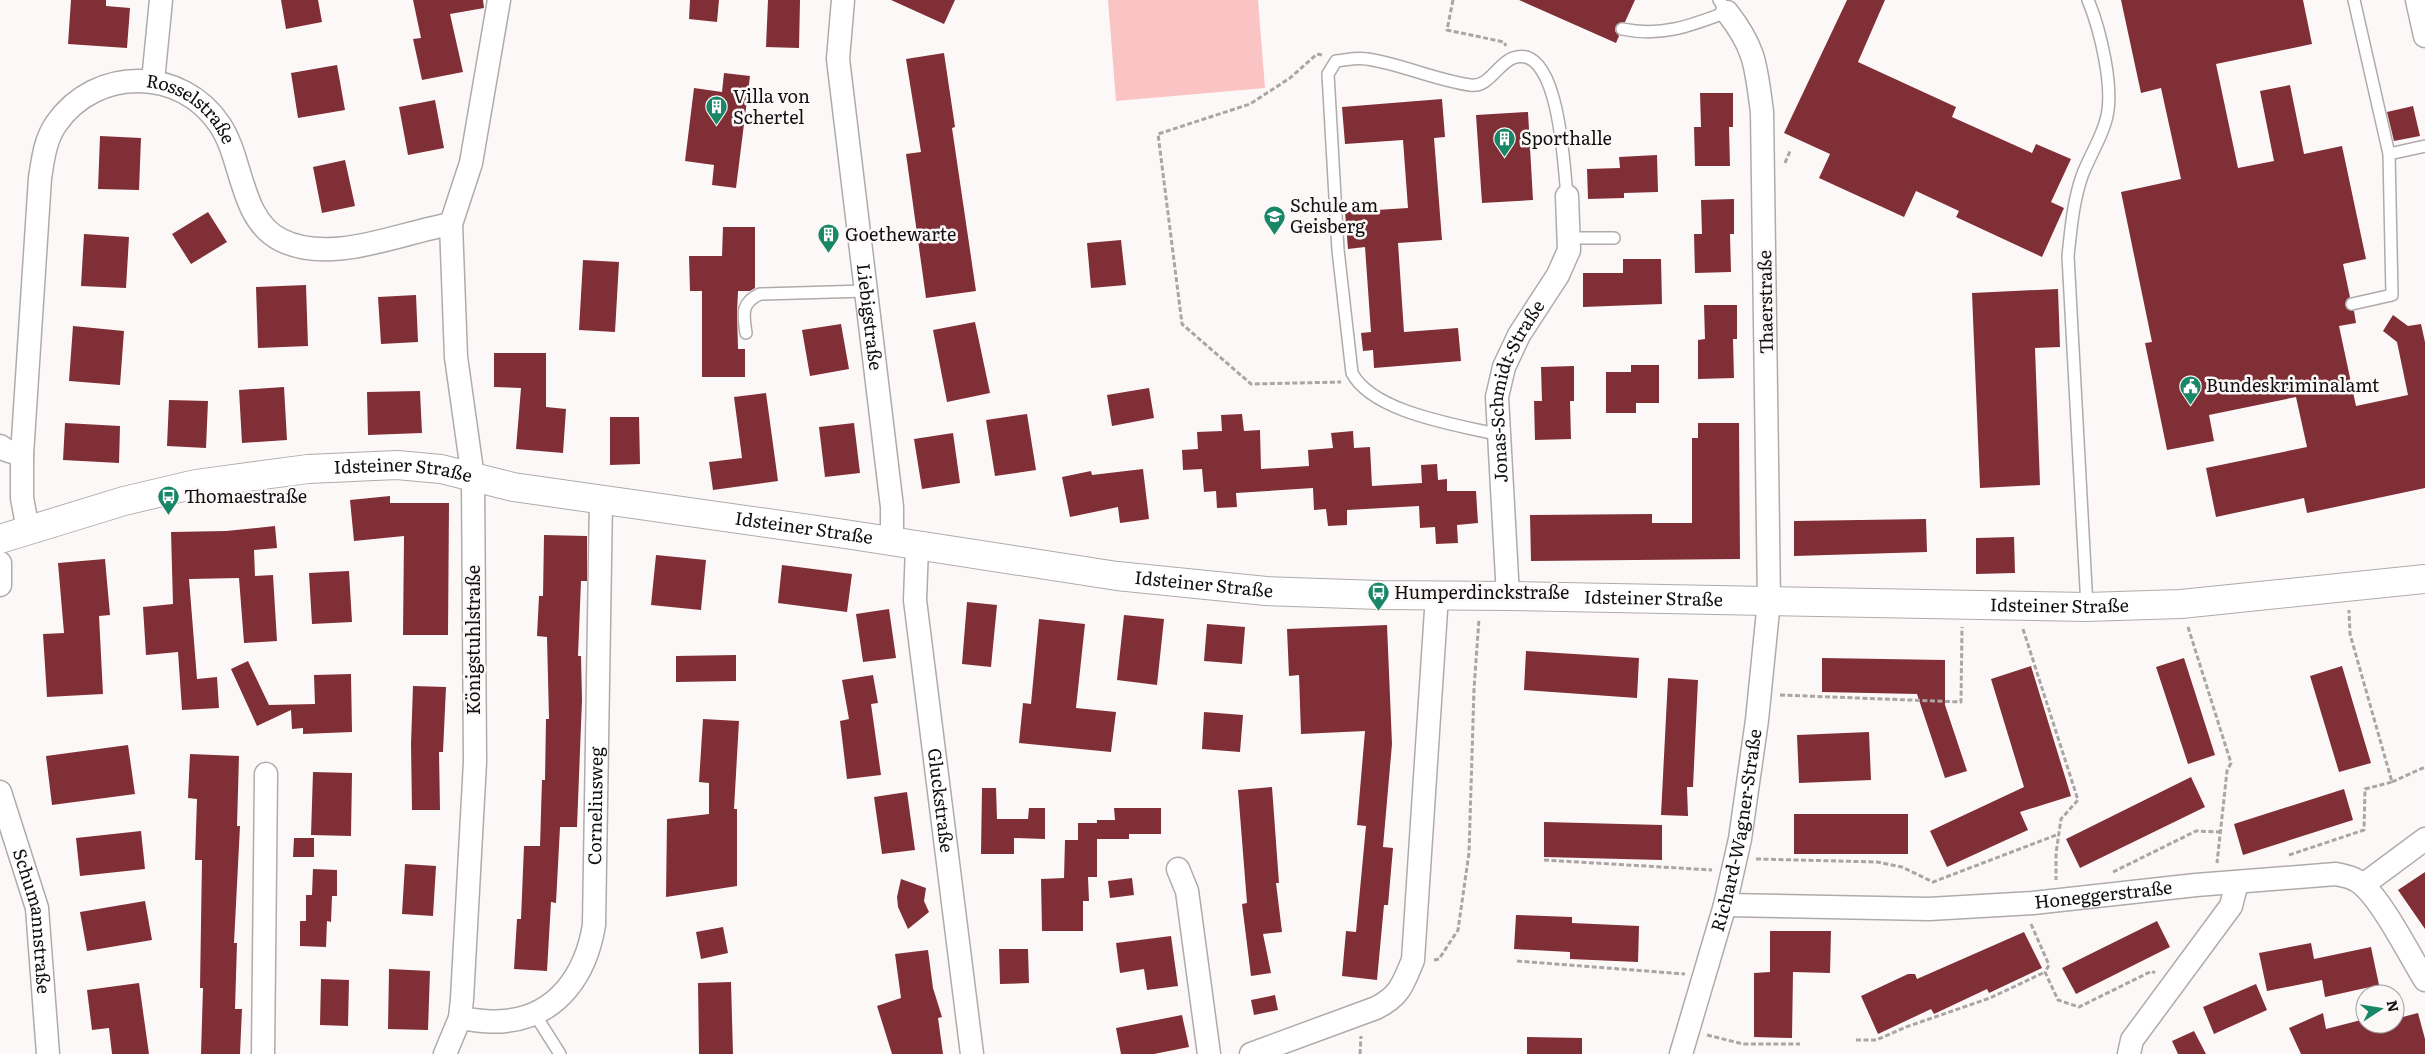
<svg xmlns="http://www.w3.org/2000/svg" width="2425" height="1054" viewBox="0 0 2425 1054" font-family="Literata,serif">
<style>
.green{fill:#fac4c5}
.building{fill:#812f37}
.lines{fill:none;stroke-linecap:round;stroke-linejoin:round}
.service-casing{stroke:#b0abab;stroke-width:14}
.minor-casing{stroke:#b0abab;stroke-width:25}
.tertiary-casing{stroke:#b0abab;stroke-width:30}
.path{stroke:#aaa6a6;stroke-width:3;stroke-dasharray:5 2.5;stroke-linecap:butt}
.service{stroke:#fff;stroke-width:11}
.minor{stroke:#fff;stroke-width:22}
.tertiary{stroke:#fff;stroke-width:28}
.labels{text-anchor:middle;stroke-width:5;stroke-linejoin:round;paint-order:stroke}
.poi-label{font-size:18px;fill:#111010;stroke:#fdf8f8;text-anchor:start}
.street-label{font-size:18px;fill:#111010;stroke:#fdf8f8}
</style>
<rect width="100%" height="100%" fill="#fdf8f8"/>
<path class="green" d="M1108,0H1258L1265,88L1116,101Z"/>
<path class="building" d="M71,0H106V6L130,8L127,48L68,44Z
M281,0H318L322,22L286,29Z
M413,0H483L484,8L450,14L463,72L422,80L413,39L421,38Z
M690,0H719L717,22L689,19Z
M768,0H800L799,48L766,47Z
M891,0H955L944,24Z
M1519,0H1635L1625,22L1616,25L1615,31L1619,36L1616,43Z
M1847,0H1885L1858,62L1956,107L1952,117L2032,153L2036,144L2071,159L2051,202L2064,208L2042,257L1956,217L1959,211L1916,191L1904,217L1819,178L1830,154L1784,133Z
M2121,0H2303L2312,44L2216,64L2238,168L2274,161L2260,91L2290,85L2304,154L2342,146L2366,259L2343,264L2350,297L2347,299L2345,305L2347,309L2354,311L2356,323L2339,326L2356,406L2408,395L2397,342L2383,331L2393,315L2408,326L2421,324L2425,342V488L2307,513L2304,498L2216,517L2206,468L2307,447L2296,397L2209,415L2214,441L2167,450L2145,343L2152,342L2121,192L2181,179L2161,88L2141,93Z
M944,53L955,127L952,128L976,291L926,298L906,154L921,152L906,59Z
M337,65L345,110L298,118L291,73Z
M724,73L750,76L736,188L712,185L714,165L685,161L694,88L722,92Z
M1700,93H1733V127H1729L1730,166H1695L1694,127H1701Z
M1442,99L1445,137L1434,138L1442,240L1398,243L1404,332L1458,328L1461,361L1374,368L1373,350L1363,351L1361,333L1371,332L1365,247L1348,249L1345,212L1408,208L1403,140L1345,144L1342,107Z
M435,100L444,148L408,155L399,107Z
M2413,106L2420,136L2394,141L2387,112Z
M1528,112L1533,200L1482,203L1476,115Z
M100,136L141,138L139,190L98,189Z
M1657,155L1658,192L1624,193V198L1588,199L1587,169L1620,168L1619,157Z
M345,160L355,206L322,213L313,167Z
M1734,199V234H1730L1731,272L1695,273L1694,234H1702L1701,200Z
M208,212L227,242L191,264L172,234Z
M723,227H755V288L750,291H738L737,313L738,349H745V377H702V291H690L689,256H722Z
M84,234L129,237L126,288L81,286Z
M1121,240L1126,285L1091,288L1087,243Z
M1623,259H1661L1662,304L1583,307V273H1623Z
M583,260L619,262L615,332L579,330Z
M306,285L308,346L258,348L256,287Z
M2058,289L2060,347L2035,348L2040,485L1980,488L1972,293Z
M416,295L418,342L381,344L378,297Z
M1704,305H1737V339H1733L1734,378L1698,379V340L1705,339Z
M975,322L990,393L947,402L933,330Z
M841,324L849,369L810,376L802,330Z
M73,326L124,331L120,385L69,381Z
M494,353H546V407L566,409L563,453L516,449L521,388L494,387Z
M1631,365H1659V403H1636V413H1606V372H1631Z
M1574,366V401H1570L1571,439L1535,440L1534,401H1542L1541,367Z
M284,387L287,440L242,443L239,390Z
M1149,388L1154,418L1112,426L1107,395Z
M420,391L422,433L368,435L367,392Z
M766,393L778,481L713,490L709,462L742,458L734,397Z
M169,400L208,401L206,448L167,446Z
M1027,414L1036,470L995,476L986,420Z
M1242,414L1244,431L1260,430L1261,469L1309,466L1308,450L1333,448L1331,433L1353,431L1354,448L1370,447L1372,486L1422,483L1421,465L1437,464L1438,480L1447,479V491H1476L1478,523L1457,525L1458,543L1436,544L1435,527L1420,528L1419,506L1347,510V525L1328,526L1326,509L1314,510L1313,488L1236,493L1237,507L1217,508L1216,491L1204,492L1202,469L1183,470L1182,450L1198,449L1197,432L1222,431L1221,415Z
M610,417H639L640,464L610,465Z
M65,423L120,426L119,463L63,460Z
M854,423L860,473L825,477L819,427Z
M1698,423H1739L1740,559L1531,561L1530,515L1652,514V523H1692V438H1698Z
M953,433L960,483L922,489L914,439Z
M1143,469L1149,519L1120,523L1118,507L1070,517L1062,477L1091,471L1092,475Z
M390,496V503H449L448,635H403L404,536L354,541L350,500Z
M1926,519L1927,552L1794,556V521Z
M275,526L277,548L254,550L255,576L273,575L277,641L244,643L239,578L189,579L197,679L217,677L219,708L182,710L178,652L146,655L143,607L173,604L171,532L226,531Z
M544,535L587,536V581H581L578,656H581L582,700L577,827H560L556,903L551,902L547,971L514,969L517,919H521L524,846H540L542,780H545L546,719H549L547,637L537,636L539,596H543Z
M2014,537L2015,573L1976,574V538Z
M656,555L706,560L701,610L651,605Z
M105,559L110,615L99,616L103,694L47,697L43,634L64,633L58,563Z
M782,565L852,574L847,612L778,603Z
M349,571L352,622L312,624L309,573Z
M967,602L997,605L991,667L962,664Z
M889,609L896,658L863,662L856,614Z
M1124,615L1164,619L1157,685L1117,680Z
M1039,619L1085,624L1076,708L1116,712L1111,752L1019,743L1023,703L1031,704Z
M1207,624L1245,627L1242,664L1204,661Z
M1387,625L1392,744L1383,847L1393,848L1388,905H1384L1377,980L1342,976L1346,931L1356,932L1366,826L1357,825L1365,731L1301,734L1299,675L1289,676L1287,629Z
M1526,651L1639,658L1637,698L1524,690Z
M736,655V681L676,682V656Z
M1822,658L1945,660V705L1967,771L1945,778L1917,694L1822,692Z
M2184,658L2215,755L2188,764L2156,667Z
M248,661L269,705L315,704L314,675L351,674L352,732L303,734V728L292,729L291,710L257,726L231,669Z
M2031,666L2071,796L2020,812L2028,830L1947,867L1930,831L2024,787L1991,679Z
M2342,666L2371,763L2339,772L2310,676Z
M873,675L878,703L871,704L881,775L847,779L840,721L849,719L842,680Z
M1668,678L1698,680L1693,787H1687L1688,816L1661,815Z
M413,686L446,687L443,752H439L440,810H412L411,744Z
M1204,712L1243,715L1240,752L1202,749Z
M703,719L739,721L734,809H737V886L666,897L667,819L709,814V783L699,782Z
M1869,732L1871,780L1799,783L1797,735Z
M128,745L135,794L52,805L46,756Z
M190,754L239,756L237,826H240L234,943H237L235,1009H242L240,1054H201L203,988H200L202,860H195L197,799L188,798Z
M313,772L352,773L351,836L311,835Z
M2191,777L2205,807L2080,868L2066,839Z
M1272,787L1279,883H1276L1282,932L1263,934L1271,973L1251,976L1242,904L1247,903L1238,790Z
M982,788H996L997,819H1028L1029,808H1045V839L1014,838V854H981Z
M2344,789L2353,820L2243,855L2234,824Z
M907,792L915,850L882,854L874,797Z
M1114,808H1161V834H1129V839H1097V877H1088L1089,901H1083V931H1042L1041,879L1064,878L1065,840H1078V823H1097V820H1115Z
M1794,814H1908V854H1794Z
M1544,822L1662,825V860L1544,857Z
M141,831L145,869L80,876L76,838Z
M294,838H314V857H293Z
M405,864L436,866L433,916L402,914Z
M313,869L337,870V896H332L331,922L327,921L326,947L300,946V921H306V895H312Z
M2425,872V929L2398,890Z
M1132,878L1134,895L1110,898L1108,881Z
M901,879L926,888L924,901L929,912L908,929L898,907L897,897Z
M145,901L152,940L87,951L80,912Z
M1516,915L1572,917V923L1639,926L1638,962L1570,959V952L1514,949Z
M2157,921L2170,947L2076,994L2062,968Z
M723,927L728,953L701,959L696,932Z
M1770,931H1831L1830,973L1793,972L1792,1038L1754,1037V973L1770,972Z
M2024,932L2042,968L1989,993L1987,989L1934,1014L1931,1009L1878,1034L1861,996L1908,974H1915L1917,979Z
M1171,936L1178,986L1147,990L1144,969L1120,973L1116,943Z
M2311,943L2314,959L2371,947L2379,985L2325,997L2322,980L2267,991L2259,953Z
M999,949H1028L1029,983L1000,984Z
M928,950L933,988L942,1017L938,1018L943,1054H892L877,1006L901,998L895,954Z
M389,969L430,971L428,1030L388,1029Z
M321,979L349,980L348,1026L320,1025Z
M731,982L733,1054H699L698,983Z
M139,983L149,1054H112L109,1028L92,1030L87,990Z
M2256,984L2267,1010L2214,1034L2203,1007Z
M1275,995L1278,1010L1254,1015L1251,1000Z
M2323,1013L2326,1029L2365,1019V1027L2377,1024H2395V1019L2418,1013L2425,1039V1054H2301L2289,1028Z
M1182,1015L1189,1047L1154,1054H1121L1116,1028Z
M2194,1031L2206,1054H2178L2172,1041Z
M1527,1037L1582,1038V1054H1527Z"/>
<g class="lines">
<defs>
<path id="service" d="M2354,0L2389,154
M1622,29C1662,37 1690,26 1727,12L1719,0
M1570,238H1614
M2352,304L2392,295L2389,154L2425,146
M746,333C743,313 741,303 760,294L866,291
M1499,435C1459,425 1373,413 1352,373L1338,250L1328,74L1336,61C1346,60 1357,57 1367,59C1402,64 1434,80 1470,85C1489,88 1498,63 1513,58C1560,41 1564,171 1567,196
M2087,607L2068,256C2071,229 2073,202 2082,176C2089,157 2101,139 2106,120C2115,89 2100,29 2088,0
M534,1013L560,1054"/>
<g id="minor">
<path id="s1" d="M843,0L838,59L892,507V542"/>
<path d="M2417,0L2425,36"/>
<path d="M153,81L161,0"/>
<path d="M0,446L6,450L22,455"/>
<path id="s2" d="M28,530L22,498V455L40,178C43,159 45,140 56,124C96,66 182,67 220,125C243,159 240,220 281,240C331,265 399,233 451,224"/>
<path id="s3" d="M917,547L915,600L972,1054"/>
<path d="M0,563V585"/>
<path id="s4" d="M1508,596L1497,397L1504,367L1519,335L1558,275L1569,250L1567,196"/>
<path id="s5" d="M0,792L37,908L48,1054"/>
<path d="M1178,869L1187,891L1209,1054"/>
<path d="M2363,885L2425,839"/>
<path id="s6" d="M1725,905L1929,909L2033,903L2196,885L2336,874C2346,876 2356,878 2364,886C2385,906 2409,954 2425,980"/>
<path id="s7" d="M460,1018C475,1020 490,1023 505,1021C558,1016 586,974 594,925L601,499"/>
<path d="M263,1054L266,774"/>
<path d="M445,1054L460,1018L462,999L475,762L473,478L456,357L451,224L471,163L499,0"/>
<path d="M1251,1054L1376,1008C1400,996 1403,984 1413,960L1437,595"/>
<path id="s8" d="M1681,1054L1725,905L1740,839L1757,720L1769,601L1762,112C1756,67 1756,49 1727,12"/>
<path d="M2129,1054L2132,1040L2231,906L2237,882"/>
</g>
<g id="tertiary">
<path id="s9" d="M0,539L124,501L196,484L308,469L397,465L441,469L513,487L845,534L1117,576L1266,591L1379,595L1508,596L2087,607L2181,604L2425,579"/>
</g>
</defs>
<use href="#service" class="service-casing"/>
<use href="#minor" class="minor-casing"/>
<use href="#tertiary" class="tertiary-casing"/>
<path class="path" d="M1453,0L1447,30L1504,42L1506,46
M1322,55L1317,54L1290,78L1250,104L1158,134L1182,324L1251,384L1341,382
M1785,163L1790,151
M2188,627L2231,763L2227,771L2217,863
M2023,629L2078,800L2061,819L2056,853V880
M1780,695L1961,702L1962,627
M2392,782L2425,767
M2289,855L2364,830L2365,789L2392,782L2350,634L2349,610
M1756,859L1877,862L1902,867L1933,882L2059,834
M1544,860L1712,870
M2113,872L2196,831L2220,832
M2031,924L2049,965L2045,972L2058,1000L2079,1007L2152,971L2155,973
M1434,960L1439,959L1458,930L1469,853L1474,689L1479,619
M1517,961L1685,974
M1707,1035L1743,1044H1800
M1856,1040H1876L1906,1027L1990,998L2045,972
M1360,1054L1361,1036"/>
<use href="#service" class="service"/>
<use href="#minor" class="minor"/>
<use href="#tertiary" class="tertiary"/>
</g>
<defs>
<symbol id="building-pin" viewBox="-11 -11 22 30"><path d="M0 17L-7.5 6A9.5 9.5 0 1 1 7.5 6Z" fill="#178766" stroke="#fdf8f8"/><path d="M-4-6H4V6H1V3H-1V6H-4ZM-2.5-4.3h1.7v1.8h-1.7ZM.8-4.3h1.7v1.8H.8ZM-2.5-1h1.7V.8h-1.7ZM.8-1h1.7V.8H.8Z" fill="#fff"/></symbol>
<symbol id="school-pin" viewBox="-11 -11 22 30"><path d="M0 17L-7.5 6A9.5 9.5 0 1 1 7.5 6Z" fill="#178766" stroke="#fdf8f8"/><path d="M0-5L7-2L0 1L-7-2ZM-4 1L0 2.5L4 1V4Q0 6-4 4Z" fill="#fff"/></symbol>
<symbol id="civic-pin" viewBox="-11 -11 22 30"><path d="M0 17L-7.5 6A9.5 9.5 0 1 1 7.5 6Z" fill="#178766" stroke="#fdf8f8"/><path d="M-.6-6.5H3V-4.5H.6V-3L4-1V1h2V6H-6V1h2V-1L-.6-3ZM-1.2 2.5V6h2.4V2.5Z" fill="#fff"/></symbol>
<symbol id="bus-pin" viewBox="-11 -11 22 30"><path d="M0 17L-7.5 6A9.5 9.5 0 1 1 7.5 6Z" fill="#178766" stroke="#fdf8f8"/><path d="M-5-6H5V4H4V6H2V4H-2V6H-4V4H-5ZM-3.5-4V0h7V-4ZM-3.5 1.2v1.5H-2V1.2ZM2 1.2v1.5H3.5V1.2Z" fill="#fff"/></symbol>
</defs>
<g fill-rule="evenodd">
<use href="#building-pin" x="704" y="94" width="25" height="34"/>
<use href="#building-pin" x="1492" y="126" width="25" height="34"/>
<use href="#school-pin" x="1262" y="204" width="25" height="34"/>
<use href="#building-pin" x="816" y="222" width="25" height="34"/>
<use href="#civic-pin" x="2178" y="374" width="25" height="34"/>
<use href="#bus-pin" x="156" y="484" width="25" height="34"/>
<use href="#bus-pin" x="1366" y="580" width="25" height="34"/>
</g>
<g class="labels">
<g class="poi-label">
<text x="733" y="103">Villa von<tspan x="733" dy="21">Schertel</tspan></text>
<text x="1521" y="145">Sporthalle</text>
<text x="1290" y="212">Schule am<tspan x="1290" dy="21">Geisberg</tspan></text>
<text x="845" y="241">Goethewarte</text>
<text x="2206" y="392">Bundeskriminalamt</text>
<text x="184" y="503">Thomaestraße</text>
<text x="1394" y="599">Humperdinckstraße</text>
</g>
<g class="street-label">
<text dy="6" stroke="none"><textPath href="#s2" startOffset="569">Rosselstraße</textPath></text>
<text transform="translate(1766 302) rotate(-91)" y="6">Thaerstraße</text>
<text dy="6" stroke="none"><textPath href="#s1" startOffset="319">Liebigstraße</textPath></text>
<text dy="6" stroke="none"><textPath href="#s4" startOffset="209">Jonas-Schmidt-Straße</textPath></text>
<text dy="6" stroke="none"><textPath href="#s9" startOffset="412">Idsteiner Straße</textPath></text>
<text dy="6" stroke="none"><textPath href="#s9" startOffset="818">Idsteiner Straße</textPath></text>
<text dy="6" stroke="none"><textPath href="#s9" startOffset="1222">Idsteiner Straße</textPath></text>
<text dy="6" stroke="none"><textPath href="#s9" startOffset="1672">Idsteiner Straße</textPath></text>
<text dy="6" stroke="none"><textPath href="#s9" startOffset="2078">Idsteiner Straße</textPath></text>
<text transform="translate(474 640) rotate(-90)" y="6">Königstuhlstraße</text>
<text dy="6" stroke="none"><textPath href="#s3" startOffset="255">Gluckstraße</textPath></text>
<text dy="6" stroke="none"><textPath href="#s7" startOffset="306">Corneliusweg</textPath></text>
<text dy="6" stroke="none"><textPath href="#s8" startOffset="231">Richard-Wagner-Straße</textPath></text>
<text dy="6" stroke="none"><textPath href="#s6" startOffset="379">Honeggerstraße</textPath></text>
<text dy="6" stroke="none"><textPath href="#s5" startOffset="134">Schumannstraße</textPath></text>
</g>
</g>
<g transform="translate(2380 1009) rotate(78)"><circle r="24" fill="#fdf8f8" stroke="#9f9b9b"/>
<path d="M0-4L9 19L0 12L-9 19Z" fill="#178766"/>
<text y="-8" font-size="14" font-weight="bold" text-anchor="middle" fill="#111010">N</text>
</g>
</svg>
